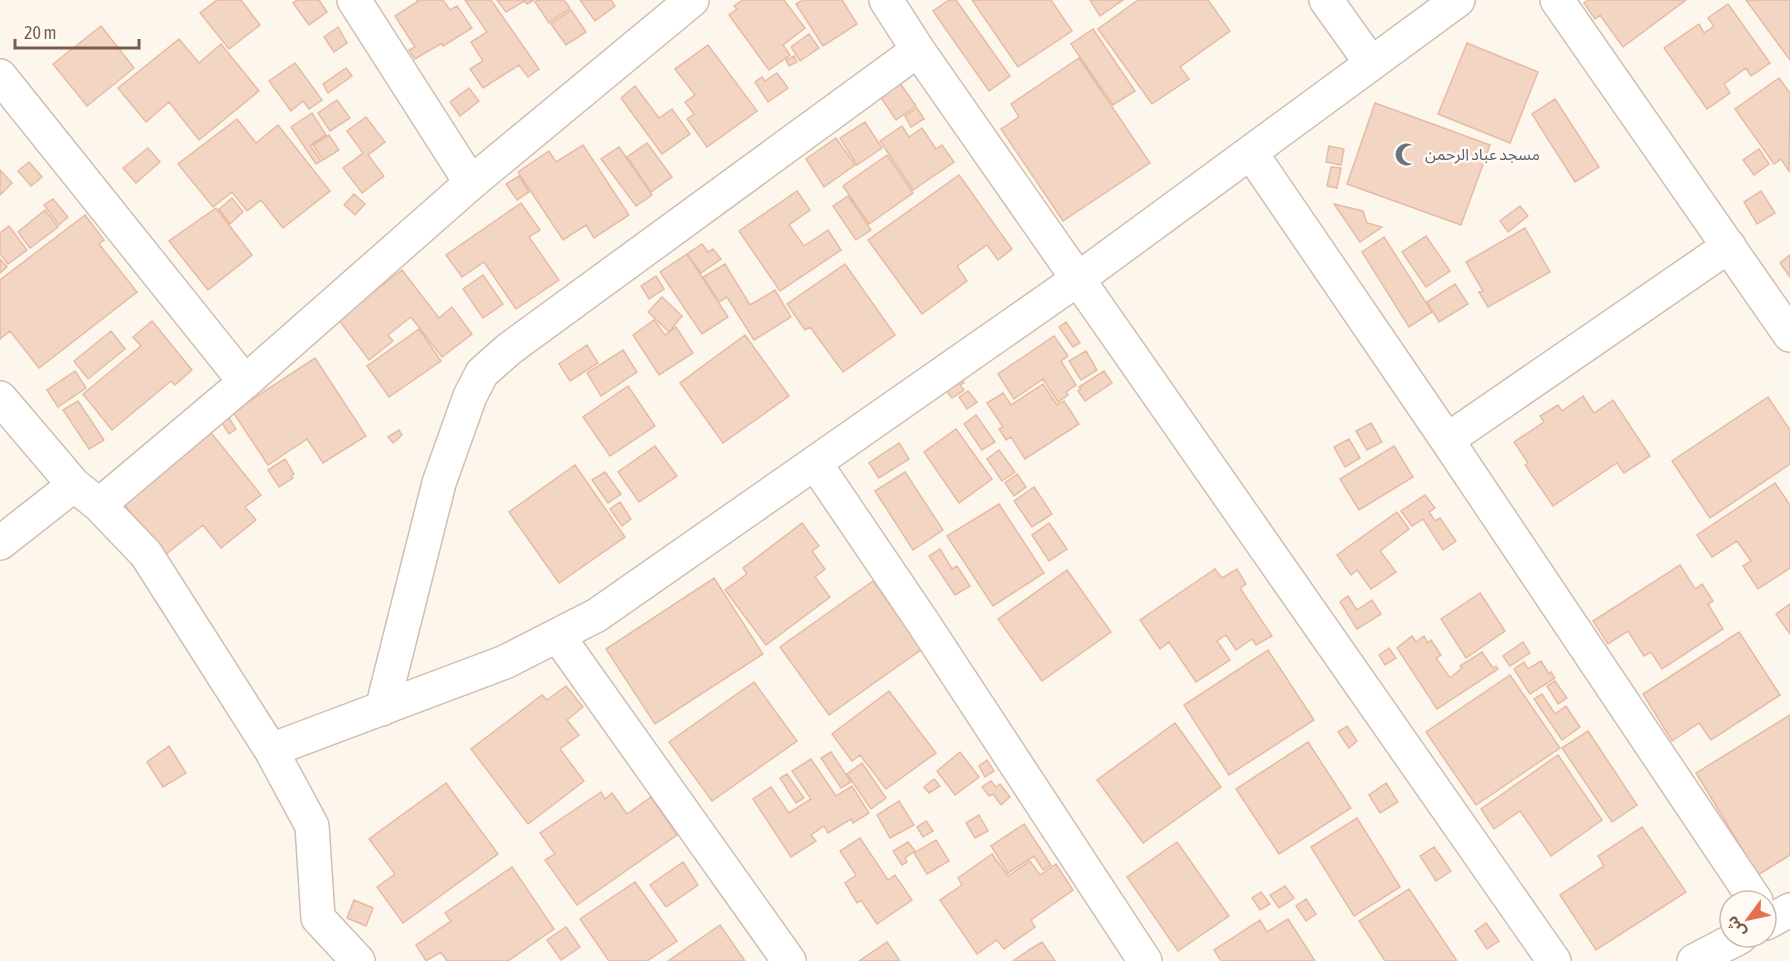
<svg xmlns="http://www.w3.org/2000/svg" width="1790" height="961" viewBox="0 0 1790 961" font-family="'Asap Condensed','Noto Sans Arabic',sans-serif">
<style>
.building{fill:#f3d5c3;stroke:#e6bba3;stroke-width:1.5}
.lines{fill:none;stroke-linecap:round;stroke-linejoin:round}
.minor-casing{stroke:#d1beb0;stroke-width:36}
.minor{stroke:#fff;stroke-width:33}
.labels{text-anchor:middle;stroke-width:5;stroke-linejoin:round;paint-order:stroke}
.worship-label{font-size:16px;fill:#5b616d;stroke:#fffaf3;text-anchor:start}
</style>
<rect width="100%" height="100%" fill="#fdf6ec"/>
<path class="building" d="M217,0H241L260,25L229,49L200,13Z
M297,0H319L327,12L309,25L293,3Z
M443,0L450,10L457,6L472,28L443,46L442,43L415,59L409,50L415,47L395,16L417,2V0Z
M465,0H491L539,69L528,77L519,65L483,88L470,69L483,61L471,42L487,32Z
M497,0H534L527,4L524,1L506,12Z
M538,0H564L570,8L549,23L535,2Z
M580,0H611L615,6L595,21Z
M743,0H784L805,28L783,45L790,55L769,70L729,15L737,9L734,6Z
M803,0H842L857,24L823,46L796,4Z
M949,0H956L1010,76L989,91L933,11Z
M972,0H1051L1072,31L1018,67Z
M1090,0H1123L1100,16Z
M1138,0H1208L1230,31L1180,67L1189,79L1152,104L1098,29Z
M1588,0H1686L1623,47L1600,15L1595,19L1584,3Z
M1746,0H1790V60Z
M1728,4L1770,63L1751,76L1746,68L1724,84L1730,93L1707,109L1664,48L1699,24L1704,33L1714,26L1708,18Z
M571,10L586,32L566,45L551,24Z
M101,26L134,68L87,106L53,64Z
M338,27L347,43L334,52L324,37Z
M1093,29L1135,91L1113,105L1071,44Z
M809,34L819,48L800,61L791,47Z
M179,39L199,63L221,44L259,91L199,140L169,102L146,122L118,88Z
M1467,43L1538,72L1510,143L1438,114Z
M708,45L757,111L707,147L687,119L694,114L685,102L695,95L675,69Z
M794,56L797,62L789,66L786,60Z
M1079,58L1150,163L1063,221L1001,129L1019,117L1011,104Z
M295,63L322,100L309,109L303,101L291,111L269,81Z
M346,68L352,76L328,93L323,84Z
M777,73L788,88L768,102L755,82L762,77L765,81Z
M1779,78L1790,93L1789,171L1781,159L1774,164L1735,109Z
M897,79L916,106L896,120L878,93Z
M635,86L659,118L672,109L690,134L662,154L621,98Z
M469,88L479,101L460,116L450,102Z
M1555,99L1599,167L1575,182L1532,114Z
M337,100L350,118L330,131L318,113Z
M1375,103L1490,145L1461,225L1347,184Z
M917,108L924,119L911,127L905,116Z
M312,113L326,135L310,145L321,161L316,164L291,127Z
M366,117L385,142L368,155L384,176L362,193L343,168L363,153L347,131Z
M237,119L256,143L278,125L330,191L283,228L261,200L247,211L232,192L213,207L178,164Z
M865,122L882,148L857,165L840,138Z
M902,126L909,137L922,128L936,149L942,145L954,162L913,190L880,141Z
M329,135L339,150L323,160L313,145Z
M836,138L855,165L824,187L806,159Z
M647,143L672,177L651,192L627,157Z
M583,145L629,215L594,238L586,225L563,240L518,172L549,151L556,162Z
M1329,146L1344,149L1341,165L1326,162Z
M619,147L652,195L636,206L601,159Z
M148,148L160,162L136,183L123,168Z
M1759,149L1769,164L1754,175L1743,160Z
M887,155L913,193L869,224L843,186Z
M29,162L42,177L31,186L18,171Z
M1331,167L1341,168L1337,188L1327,186Z
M0,170L12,183L0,195Z
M959,175L1012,249L998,260L987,245L957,266L967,281L922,314L868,240Z
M519,176L529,192L517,200L506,184Z
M797,191L810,210L789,225L804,246L828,230L841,250L780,291L739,231Z
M1761,191L1775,213L1757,224L1744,202Z
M354,194L365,204L355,215L344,205Z
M848,196L871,230L856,240L833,206Z
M232,198L243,212L230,224L219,209Z
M53,199L68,217L59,225L44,205Z
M521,203L540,230L529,237L559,280L516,309L484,262L462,277L446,255Z
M1334,204L1363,211L1367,223L1382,227L1360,242Z
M1520,206L1528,216L1508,232L1500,221Z
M216,208L252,255L208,290L169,241Z
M45,210L58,227L30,248L18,232Z
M85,215L104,240L99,244L137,292L39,368L10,331L0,339V280Z
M9,226L27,250L8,264L0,254V233Z
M1525,228L1550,272L1488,307L1479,292L1483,291L1466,262Z
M1426,236L1450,271L1426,287L1402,252Z
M1384,237L1432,312L1409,327L1362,252Z
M702,244L708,252L713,249L721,259L701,273L687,254Z
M687,254L728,317L702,334L660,272Z
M1790,255V277L1780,263Z
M0,259L7,267L0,273Z
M725,264L750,305L775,290L791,317L754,340L727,297L719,302L703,277Z
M845,264L895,335L843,372L810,327L805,330L787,304Z
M402,270L439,318L452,307L472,334L442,357L411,317L388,335L393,341L369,360L338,319Z
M483,275L503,304L483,318L463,289Z
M656,276L664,289L649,299L641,286Z
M1455,284L1468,304L1439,322L1427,302Z
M662,297L682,316L669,332L648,312Z
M654,320L665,335L676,327L693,353L659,375L633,335Z
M152,321L192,370L175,385L171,381L112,430L83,394L141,346L133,337Z
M1066,322L1080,343L1073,347L1059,327Z
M419,329L441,361L389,397L367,366Z
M111,331L125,349L88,379L74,361Z
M745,335L789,396L723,443L680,383Z
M1054,336L1068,356L1061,361L1076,385L1066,392L1068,395L1058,402L1043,379L1014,399L998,374Z
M587,345L598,363L570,381L559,364Z
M623,350L637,372L601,396L587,373Z
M1086,351L1097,370L1081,380L1069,361Z
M315,358L366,436L323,463L307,439L268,465L233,412Z
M75,371L86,388L58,407L47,390Z
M1104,371L1112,383L1085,401L1078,391L1081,389L1079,387Z
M957,373L964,383L960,385L964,390L952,398L941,384Z
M1043,384L1057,405L1064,401L1079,424L1025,459L1011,437L1006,440L999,429L1003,427L987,403L1003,393L1011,405Z
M628,386L655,426L610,456L583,417Z
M968,391L977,402L967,409L959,397Z
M1583,396L1594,413L1613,400L1650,456L1624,473L1617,463L1553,506L1525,465L1528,463L1514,442L1544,422L1540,416L1558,405L1562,411Z
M1768,397L1790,430V464L1710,518L1672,461Z
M78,401L104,440L89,449L63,410Z
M976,415L995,442L982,450L964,424Z
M229,418L236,429L229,434L222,423Z
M1371,423L1382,442L1367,450L1356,431Z
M208,429L261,495L245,507L256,520L221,548L203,525L165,555L120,499Z
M956,429L992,479L959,503L924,452Z
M399,430L402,435L393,443L388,437Z
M1349,439L1360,458L1345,467L1334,447Z
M899,443L909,459L879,478L869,463Z
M655,446L677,476L639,502L618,472Z
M1394,446L1413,477L1359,510L1340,479Z
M999,450L1015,472L1002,481L987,459Z
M285,459L294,474L291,476L293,478L279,487L268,470Z
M575,465L625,537L559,583L509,512Z
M605,472L621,494L608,503L592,480Z
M905,472L943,530L913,550L875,491Z
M1017,474L1026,487L1014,496L1005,483Z
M1775,483L1790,505V568L1758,589L1743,566L1751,561L1737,541L1712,557L1697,535Z
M1034,487L1052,514L1032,527L1014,501Z
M1425,495L1435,508L1429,512L1435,521L1440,518L1456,541L1443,550L1423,519L1412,526L1401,511Z
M620,502L631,519L622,526L610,509Z
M999,504L1044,573L993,606L947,536Z
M1397,512L1409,529L1380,551L1396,572L1371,589L1357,570L1351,575L1337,555Z
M802,523L819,546L812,551L825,569L815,577L830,597L766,645L725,590L747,574L743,568Z
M1049,523L1067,549L1049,561L1032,535Z
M940,549L952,569L957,566L970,586L955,595L929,556Z
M1680,565L1695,589L1702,584L1713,601L1708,604L1723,629L1662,669L1651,652L1644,656L1628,631L1608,644L1593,621Z
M1215,569L1222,578L1237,569L1246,584L1240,588L1272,636L1256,645L1252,639L1236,650L1226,635L1217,641L1230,660L1196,682L1169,642L1160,649L1140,620Z
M1067,570L1111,632L1042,681L998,619Z
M714,578L763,654L655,724L606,649Z
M873,581L922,649L829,715L780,647Z
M1480,593L1505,631L1466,658L1441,619Z
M1348,596L1357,610L1372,600L1381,614L1357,629L1340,602Z
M1790,604V634L1776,614Z
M1739,632L1780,695L1711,740L1699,723L1672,741L1643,694Z
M1412,636L1416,642L1424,636L1428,643L1431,640L1441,655L1436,658L1450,678L1462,668L1460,666L1482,652L1493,668L1496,666L1498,669L1437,709L1397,648Z
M1523,642L1530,653L1510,666L1503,656Z
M1389,648L1396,658L1385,665L1379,655Z
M1268,650L1314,720L1229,775L1184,705Z
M1541,661L1549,674L1551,672L1555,678L1530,694L1514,669L1524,662L1528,669Z
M1510,675L1560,748L1476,805L1426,732Z
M1555,681L1567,698L1558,704L1547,686Z
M754,682L797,741L712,801L669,742Z
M566,686L583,707L567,720L579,735L560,749L584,781L528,824L471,749L542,695L547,700Z
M889,691L936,753L886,789L860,755L852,761L832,734Z
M1542,694L1555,714L1566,706L1580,727L1562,740L1534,699Z
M1790,715V855L1758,875L1696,773Z
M1175,723L1221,787L1143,843L1097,780Z
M1347,726L1357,741L1349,748L1338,732Z
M1588,731L1637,805L1612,822L1562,748Z
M1308,742L1351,808L1279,854L1236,789Z
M169,746L186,773L163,787L147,762Z
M831,752L851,782L841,788L821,758Z
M960,752L979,777L955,795L937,771Z
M1558,755L1602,820L1551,856L1520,811L1494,829L1481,809Z
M811,759L836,796L852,786L869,813L853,823L851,819L828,833L824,826L811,835L816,841L791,857L753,799L771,787L789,813L811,799L792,771Z
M987,760L994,771L985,777L979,766Z
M862,763L886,798L871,809L847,774Z
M787,774L804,798L796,803L780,778Z
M934,779L940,786L929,793L924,787Z
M991,781L996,787L1000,784L1010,797L1001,805L993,794L989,796L982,787Z
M446,783L498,854L403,923L377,887L395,874L369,839Z
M1386,783L1398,802L1380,813L1369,795Z
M601,792L605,799L612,793L627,814L651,797L677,835L577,905L545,860L555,854L540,833Z
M899,801L914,825L890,838L877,815Z
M979,815L988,831L975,838L966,823Z
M1357,818L1400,887L1354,916L1311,847Z
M926,821L933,831L923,837L917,827Z
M1024,824L1051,865L1043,870L1034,856L1008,873L991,846Z
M1642,827L1686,892L1596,950L1560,895L1604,866L1598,856Z
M860,838L888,880L895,875L912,900L877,924L861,900L857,903L845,883L856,875L840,851Z
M936,840L949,861L927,874L914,853Z
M908,842L915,851L905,858L907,862L902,865L893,851Z
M1177,842L1229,916L1178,951L1127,877Z
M1434,847L1451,871L1436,881L1420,856Z
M992,854L1008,876L1030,861L1040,875L1056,864L1073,890L1031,920L1035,927L1004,949L997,940L977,954L940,900L962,885L958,878Z
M683,862L698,885L666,907L650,885Z
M512,867L554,929L508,961H447L441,952L426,961L416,945L451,921L445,913Z
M635,882L677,941L647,961H609L580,919Z
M1285,886L1294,898L1279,908L1270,895Z
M1409,889L1457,961H1385L1359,921Z
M1261,892L1270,904L1260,910L1252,898Z
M1306,899L1316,914L1306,921L1296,906Z
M354,900L373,908L366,926L347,918Z
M1288,919L1315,961H1221L1214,950L1260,920L1267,932Z
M1486,923L1499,941L1487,949L1475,931Z
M720,925L745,961H668Z
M566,927L580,947L561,960L547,940Z
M887,942L900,961H859Z
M1042,942L1055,961H1013L1029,950Z"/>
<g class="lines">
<defs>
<path id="minor" d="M354,0L471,183
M886,0L918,50L1554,961
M1326,0L1371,63
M1557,0L1790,335
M0,76L245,382
M1251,153L1447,440L1756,901
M0,398L74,485L99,505L146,554L271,750L312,826L318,918L358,961
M1447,440L1729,246
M815,463L922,621L1145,961
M99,505L245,382L471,183L692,0
M0,543L74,485
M558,636L789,961
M382,709L439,483L470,396L482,373L509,349L918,50
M271,750L505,662L597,615L1078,279L1458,0
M1766,923L1790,910
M1694,961L1740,937"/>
</defs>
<use href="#minor" class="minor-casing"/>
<use href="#minor" class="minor"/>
</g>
<defs>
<symbol id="mosque-bare" viewBox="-9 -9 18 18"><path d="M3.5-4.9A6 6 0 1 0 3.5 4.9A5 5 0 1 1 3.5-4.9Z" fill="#6b7280" stroke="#fffaf3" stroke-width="2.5" paint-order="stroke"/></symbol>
</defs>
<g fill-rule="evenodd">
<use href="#mosque-bare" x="1390" y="138" width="33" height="33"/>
</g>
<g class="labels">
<g class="worship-label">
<text x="1425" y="160">مسجد عباد الرحمن</text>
</g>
</g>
<g transform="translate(1748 919) rotate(237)"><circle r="28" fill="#fffaf3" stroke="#cabbb1" stroke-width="1.5"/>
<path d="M0-4.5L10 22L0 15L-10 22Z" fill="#e76f51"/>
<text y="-9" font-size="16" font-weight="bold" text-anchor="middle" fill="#7a5c4d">ش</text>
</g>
<path d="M15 39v9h124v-9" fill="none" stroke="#7a5c4d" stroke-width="3"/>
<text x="24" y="39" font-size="18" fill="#7a5c4d" stroke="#fffaf3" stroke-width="4.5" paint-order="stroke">20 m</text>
</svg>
